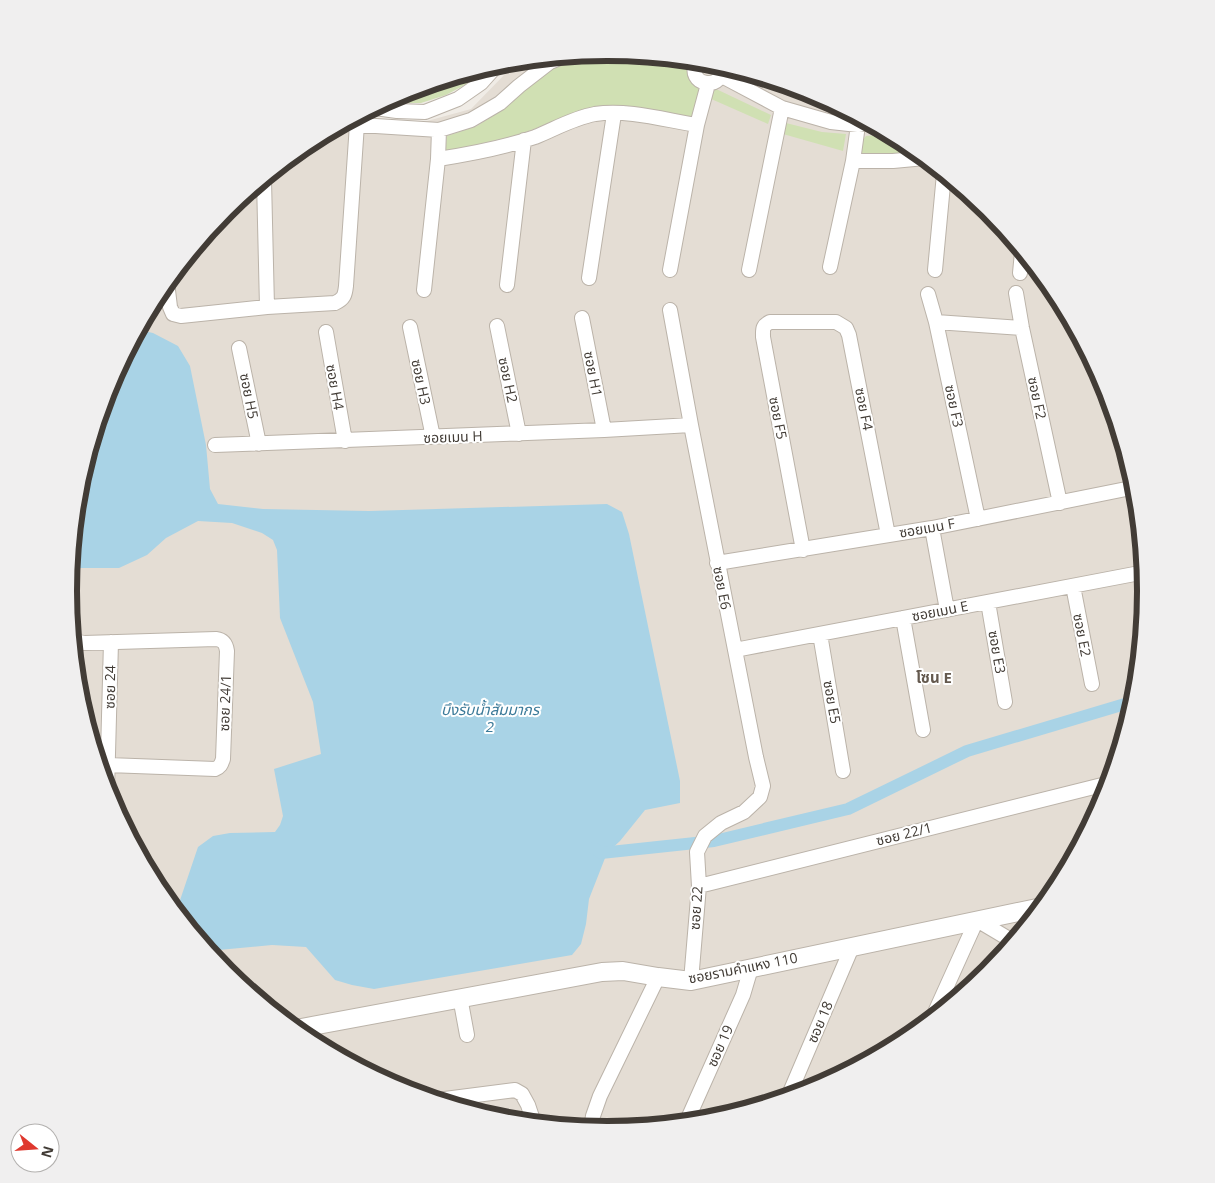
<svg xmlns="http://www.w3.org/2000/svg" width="1215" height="1183" viewBox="0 0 1215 1183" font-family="'Open Sans','Noto Sans Thai',sans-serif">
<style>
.residential{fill:#e4ddd4}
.green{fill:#d0e0b3}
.water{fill:#a9d3e6}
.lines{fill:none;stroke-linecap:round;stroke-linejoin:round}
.canal{stroke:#a9d3e6;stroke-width:12}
.minor-casing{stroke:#bbb3a9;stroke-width:16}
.tertiary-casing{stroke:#bbb3a9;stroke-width:20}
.minor{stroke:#fff;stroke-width:14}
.tertiary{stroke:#fff;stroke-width:18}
.labels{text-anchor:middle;stroke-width:4;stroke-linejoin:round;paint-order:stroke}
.street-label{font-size:14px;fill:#423c36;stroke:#fff}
.neighbourhood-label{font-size:15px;font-weight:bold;fill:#64594e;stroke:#fff}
.water-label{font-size:15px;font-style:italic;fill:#3b7a99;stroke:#fff}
.rim{fill:none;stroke:#423c36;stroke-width:6}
</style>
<rect width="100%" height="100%" fill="#f0ece6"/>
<path class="residential" d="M607,53L713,63L768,80L800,95L829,102L907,143L989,211L1056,292L1106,386L1136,487L1146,592L1136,697L1105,798L1055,891L988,973L907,1040L813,1090L712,1120L607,1130L502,1120L401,1089L308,1039L226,972L159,891L109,797L79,696L69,591L79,486L110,385L160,292L227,210L308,143L358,117L391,123L427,121L471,109L506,73L512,62Z"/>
<path class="green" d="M618,57L689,70L694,84L702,93L693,120L578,112L518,135L445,152L447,136L477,126L502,110L546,70L571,58Z
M484,68L474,80L446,95L421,103H389L385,102L402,93Z
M714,88L771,115L768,124L709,98Z
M786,123L822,132L846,134L843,151L783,134Z
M889,134L907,144L920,154L867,156L860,153L862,141L866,136Z"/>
<path class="water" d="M139,330L153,333L178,346L190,366L206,445L210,489L218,504L263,509L369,511L607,504L622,512L629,534L680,781V803L645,810L620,841L607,853L589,899L586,924L581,944L572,955L374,989L352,985L335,980L306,947L272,945L208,951L176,912L198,847L213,836L230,833L275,832L280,825L283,816L274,769L321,754L313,702L280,618L277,550L273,540L262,533L232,523L198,521L166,538L147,555L119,568H71L79,486L110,385Z"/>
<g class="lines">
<path class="canal" d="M594,848L601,853L714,841L848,809L967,751L1135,701"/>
<defs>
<path id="minor" d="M698,61C682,86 728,93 720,65
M720,75L782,108L831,122L858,125L869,123
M375,108L397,111L425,112L458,99L481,83L498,64
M344,124L439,130L471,120L500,103L519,86L550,62L562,57
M438,159C471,154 503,148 535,137C555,129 573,118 595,114C628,109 665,120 697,125
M853,161H893L925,158
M264,180L267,307
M830,267L853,161L858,125
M670,270L697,125L708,84
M749,270L782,108
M935,270L944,174
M1020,273L1022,252
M589,278L614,114
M167,282L170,307L173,314L181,316L267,307L335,303C344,299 345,295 346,286L357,124
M507,285L524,140
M424,290L438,159L439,130
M1016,293L1022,328L1060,503
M928,294L936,322L978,519
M670,310L691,425L756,757L763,786L760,797L744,812L721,823L705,836L697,852L699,886L691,981
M582,318L604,430
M936,322L1022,328
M497,326L519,434
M410,327L433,437
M326,332L345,441
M239,348L259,444
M215,445L604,430L691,425
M932,528L947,610
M803,550L763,337C763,329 762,326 770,322H836L846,328L849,335L888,535
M717,563L932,528L1136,487
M1073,586L1092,684
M988,602L1005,702
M903,618L923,730
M820,634L843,771
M73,641L84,643L216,639C224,640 226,644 227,651L223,759C221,765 220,767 215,769L108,765
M735,650L1145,572
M107,791L111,642
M699,886L1110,783
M977,920L1014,942
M460,997L467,1035
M932,1019L974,926L971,921
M788,1097L852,947
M437,1100L515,1090L522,1094L528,1105L534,1123
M686,1123L743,995L751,968
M597,1130L592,1122L593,1116L600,1096L658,977"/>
<path id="tertiary" d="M296,1029L602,972L623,971L658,977L691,981L1042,907"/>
</defs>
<use href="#minor" class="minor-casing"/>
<use href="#tertiary" class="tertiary-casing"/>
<use href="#minor" class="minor"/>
<use href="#tertiary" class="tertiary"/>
</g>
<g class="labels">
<g class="street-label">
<text transform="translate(593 374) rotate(79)" y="5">ซอย H1</text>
<text transform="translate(508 380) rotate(78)" y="5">ซอย H2</text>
<text transform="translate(421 382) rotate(78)" y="5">ซอย H3</text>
<text transform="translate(335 387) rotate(80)" y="5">ซอย H4</text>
<text transform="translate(249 396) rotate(79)" y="5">ซอย H5</text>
<text transform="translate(1037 398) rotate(78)" y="5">ซอย F2</text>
<text transform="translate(954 406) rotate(78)" y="5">ซอย F3</text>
<text transform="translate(864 409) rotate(79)" y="5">ซอย F4</text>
<text transform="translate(778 418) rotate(79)" y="5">ซอย F5</text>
<text transform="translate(453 437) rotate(-2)" y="5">ซอยเมน H</text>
<text transform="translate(927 528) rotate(-10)" y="5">ซอยเมน F</text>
<text transform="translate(722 588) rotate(79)" y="5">ซอย E6</text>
<text transform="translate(940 611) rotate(-11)" y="5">ซอยเมน E</text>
<text transform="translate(1082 635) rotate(79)" y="5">ซอย E2</text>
<text transform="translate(997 652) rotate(80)" y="5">ซอย E3</text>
<text transform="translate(110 687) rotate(-89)" y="5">ซอย 24</text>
<text transform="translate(832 702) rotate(80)" y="5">ซอย E5</text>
<text transform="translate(225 703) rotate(-88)" y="5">ซอย 24/1</text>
<text transform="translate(904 834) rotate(-14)" y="5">ซอย 22/1</text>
<text transform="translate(696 908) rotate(-86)" y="5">ซอย 22</text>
<text transform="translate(743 968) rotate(-11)" y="5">ซอยรามคำแหง 110</text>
<text transform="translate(820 1022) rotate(-67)" y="5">ซอย 18</text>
<text transform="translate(720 1046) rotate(-66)" y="5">ซอย 19</text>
</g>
<g class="neighbourhood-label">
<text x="934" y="683">โซน E</text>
</g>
<g class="water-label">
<text x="490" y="715">บึงรับน้ำสัมมากร<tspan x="490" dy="17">2</tspan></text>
</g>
</g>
<path d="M0 0H1215V1183H0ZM77 591a530 530 0 1 1 1060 0a530 530 0 1 1-1060 0Z" fill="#f0efef" fill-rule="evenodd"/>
<path class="rim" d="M77 591a530 530 0 1 1 1060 0a530 530 0 1 1-1060 0Z"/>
<g transform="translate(35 1148) rotate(107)"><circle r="24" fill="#ffffff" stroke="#b3b1af"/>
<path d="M0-4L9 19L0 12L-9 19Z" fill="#df382e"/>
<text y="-8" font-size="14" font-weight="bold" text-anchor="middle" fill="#423c36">N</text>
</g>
</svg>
